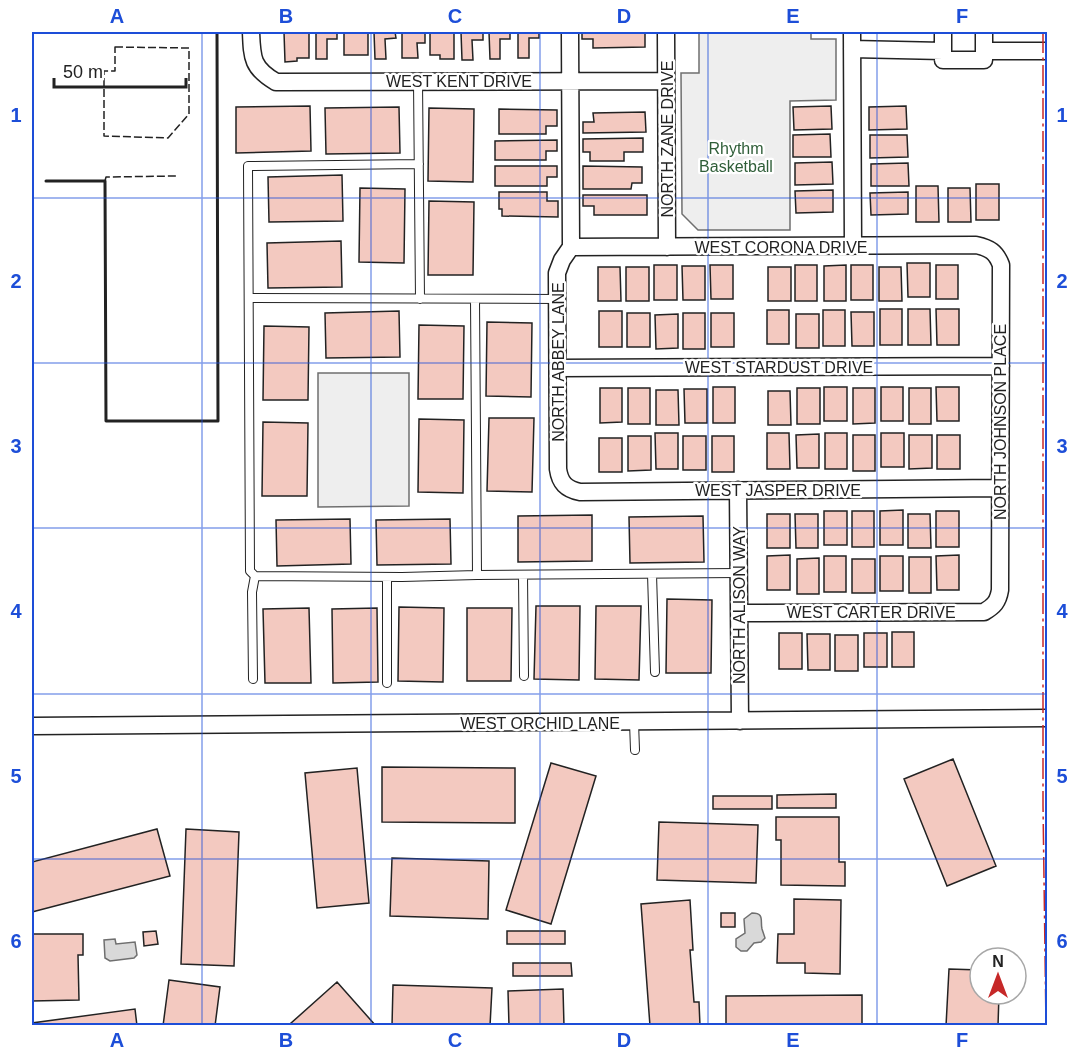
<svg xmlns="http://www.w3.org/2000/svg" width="1079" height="1057" viewBox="0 0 1079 1057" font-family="Helvetica,sans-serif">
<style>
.green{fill:#eee;stroke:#6f6f6f;stroke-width:1.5}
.water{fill:#d9d9d9;stroke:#6f6f6f;stroke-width:1.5}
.building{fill:#f3c9c0;stroke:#222;stroke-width:1.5}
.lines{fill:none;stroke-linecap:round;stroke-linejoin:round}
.lane-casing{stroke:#222;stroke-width:10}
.street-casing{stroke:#222;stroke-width:19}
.lane{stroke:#fff;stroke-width:8}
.street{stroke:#fff;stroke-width:16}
.fence{stroke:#222;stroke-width:1.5;stroke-dasharray:8 3;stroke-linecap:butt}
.wall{stroke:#222;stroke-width:3}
.power{stroke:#c62828;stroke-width:1.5;stroke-dasharray:21 4.5 3 4.5;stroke-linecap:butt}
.grid{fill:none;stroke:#1d4ed8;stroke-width:1.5;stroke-opacity:0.55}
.labels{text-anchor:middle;stroke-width:4.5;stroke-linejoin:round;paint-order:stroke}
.street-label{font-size:16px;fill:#222;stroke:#fff}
.park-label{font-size:16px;fill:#2f5e38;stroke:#fff}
.neatline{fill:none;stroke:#1d4ed8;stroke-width:2}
.grid-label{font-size:20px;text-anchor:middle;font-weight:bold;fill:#1d4ed8}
</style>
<rect width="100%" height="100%" fill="#fff"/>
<path class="green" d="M699,32H811V39H836V100L790,101V230H698L682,214L681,73H699Z
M318,373H409V506L318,507Z"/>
<path class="water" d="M752,913C765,913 760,921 762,929C763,932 764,935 765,938L761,942L754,943L747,951H741L736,947V939L745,933L744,919Z
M115,939L116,944L135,942L137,955L134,958L110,961L105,958L104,940Z"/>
<path class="building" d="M284,32H309V58H297V61L285,62Z
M316,32H337V39H327V59H316Z
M344,32H368V55H344Z
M374,32H395L396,38L385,39L386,59H375Z
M402,32H425V43H417L418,58H402Z
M430,32H454V59H440V55H430Z
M461,32H483V40H472L473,60H462Z
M489,32H510V39H500V59H490Z
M518,32H539V38H529V58H518Z
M582,32H645V47L593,48V39H582Z
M310,106L311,151L236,153V107Z
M831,106L832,129L794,130L793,107Z
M906,106L907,129L869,130V107Z
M399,107L400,153L326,154L325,108Z
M429,108L474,109L473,182L428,181Z
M499,109L557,110V126H546V134H499Z
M645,112L646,132L583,133V122H594L593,113Z
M830,134L831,157H793V135Z
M870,135H907L908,157L870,158Z
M643,138V152H624V161H590V152H583V139Z
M557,140V151H546V160H495V141Z
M832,162L833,184L795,185V163Z
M908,163L909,186H871V164Z
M495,166H557V177H547V186H495Z
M583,166L642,167V183H632L631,189H583Z
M342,175L343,221L269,222L268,177Z
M976,184H999V220H976Z
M916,186H938L939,222H916Z
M360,188L405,189L404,263L359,262Z
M948,188H970L971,222H948Z
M833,190V212L796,213L795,191Z
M499,192H547V201H558V217L502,216V209H499Z
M908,192V214L871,215L870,193Z
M583,195H647V215H594V206H583Z
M429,201L474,202L473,275H428Z
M341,241L342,287L268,288L267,243Z
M907,263H930V297H908Z
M654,265H677V300H654Z
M710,265H733V299H711Z
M795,265H817V301H795Z
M846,265V301H824V266Z
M851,265H873V300H851Z
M936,265H958V299H936Z
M682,266H705V300H683Z
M598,267H620L621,301H598Z
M626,267H649V301H626Z
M768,267H791V301H768Z
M879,267H901L902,301H879Z
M880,309H902V345H880Z
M908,309H930L931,345H908Z
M936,309H959V345H937Z
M767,310H789V344H767Z
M823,310H845V346H823Z
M399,311L400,357L326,358L325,313Z
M599,311H622V347H599Z
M851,312H874V346H852Z
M627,313H650V347H627Z
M683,313H705V349H683Z
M711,313H734V347H711Z
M678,314V348L656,349L655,315Z
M796,314H819V348H796Z
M487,322L532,323L531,397L486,396Z
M419,325L464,326L463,399H418Z
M264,326L309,327L308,400H263Z
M713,387H735V423H713Z
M824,387H847V421H824Z
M881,387H903V421H881Z
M936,387H959V421H937Z
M600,388H622V422L600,423Z
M628,388H650V424H628Z
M797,388H820V424H797Z
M853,388H875V423L853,424Z
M909,388H931V424H909Z
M684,389H707V423H685Z
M656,390H678L679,425H656Z
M768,391H790L791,425H768Z
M489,418H534L532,492L487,491Z
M419,419L464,420L463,493L418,492Z
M263,422L308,423L307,496H262Z
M655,433H678V469H656Z
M767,433H789L790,469H767Z
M825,433H847V469H825Z
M881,433H904V467H881Z
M819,434V468H797L796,435Z
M853,435H875V471H853Z
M909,435H932V468L909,469Z
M937,435H960V469H937Z
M628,436H651V470L628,471Z
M683,436H706V470H683Z
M712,436H734V472H712Z
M599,438H622V472H599Z
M903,510V545H880V511Z
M824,511H847V545H824Z
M852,511H874V547H852Z
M936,511H959V547H936Z
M767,514H790V548H767Z
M795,514H818V548H796Z
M908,514H930L931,548H908Z
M592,515V561L518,562V516Z
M703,516L704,562L630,563L629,517Z
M350,519L351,564L277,566L276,520Z
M450,519L451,564L377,565L376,520Z
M790,555V590H767V556Z
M959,555V590H937L936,556Z
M824,556H846V592H824Z
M880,556H903V591H880Z
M909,557H931V593H909Z
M819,558V594H797V559Z
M852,559H875V593H852Z
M667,599L712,600L711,673H666Z
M536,606H580L579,680L534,679Z
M596,606H641L639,680L595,679Z
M399,607L444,608L443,682L398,681Z
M309,608L311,683H265L263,609Z
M377,608L378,682L333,683L332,609Z
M467,608H512L511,681H467Z
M892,632H914V667H892Z
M779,633H802V669H779Z
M864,633H887V667H864Z
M807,634H830V670H808Z
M835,635H858V671H835Z
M953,759L996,866L947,886L904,779Z
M551,763L596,776L551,924L506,910Z
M382,767L515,768V823L382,822Z
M357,768L369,903L317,908L305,773Z
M836,794V808H777V795Z
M713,796H772V809H713Z
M776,817H839V862H845V886L781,885V840H776Z
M659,822L758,825L756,883L657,880Z
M157,829L170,876L32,912V862Z
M186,829L239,832L234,966L181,964Z
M392,858L489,861L488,919L390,916Z
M794,899L841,900L840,974L805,973V963H777L778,934H794Z
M690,900L693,950H690L694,1002H699L700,1026H650L641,904Z
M721,913H735V927H721Z
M156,931L158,944L144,946L143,932Z
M507,931H565V944H507Z
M32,934H83V955H78L79,1000L32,1001Z
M513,963H571L572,976H513Z
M949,969L980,970V994H999L998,1026H946Z
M169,980L220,987L215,1026H163Z
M337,982L376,1026H291L290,1024Z
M393,985L492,988L490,1026H392Z
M563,989L564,1026H509L508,991Z
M862,995V1026H726V996Z
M135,1009L137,1026H32V1023Z"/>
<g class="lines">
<defs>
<path id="lane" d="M418,81L420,299
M419,164L248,166L250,571L255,576L402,577L477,575
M249,298L558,299
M475,299L477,575L739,573
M652,574L655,672
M523,575L524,676
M387,577V683
M253,679L252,592L255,576
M634,722L635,750"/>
<path id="street" d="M251,32C252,58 252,68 276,82L666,81
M570,32L571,247
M666,32L667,247
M852,32L853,246
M943,32V60H984V32
M852,49L943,51
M984,51H1048
M571,247L976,245C990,248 996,252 1001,265L1000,590C998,602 994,606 984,612L740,613
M571,247L562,260L557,273L558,469C560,483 566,489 580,492L999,488
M558,368L1001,366
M738,490L740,721
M32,726L1048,718"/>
</defs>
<use href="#lane" class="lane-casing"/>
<use href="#street" class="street-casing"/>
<use href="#lane" class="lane"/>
<use href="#street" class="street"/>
<path class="fence" d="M115,47L189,48V114L168,138L104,136V71H115Z
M105,181L106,177L176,176"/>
<path class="wall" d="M46,181H105L106,421H218L217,32"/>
<path class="power" d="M1043,32V805L1046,1026"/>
</g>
<path class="grid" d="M202,32V1026M371,32V1026M540,32V1026M708,32V1026M877,32V1026M32,198H1048M32,363H1048M32,528H1048M32,694H1048M32,859H1048"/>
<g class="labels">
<g class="street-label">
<text x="459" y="87">WEST KENT DRIVE</text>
<text transform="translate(667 139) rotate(-90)" y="6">NORTH ZANE DRIVE</text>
<text x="781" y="253">WEST CORONA DRIVE</text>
<text transform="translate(558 362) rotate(-90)" y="6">NORTH ABBEY LANE</text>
<text x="779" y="373">WEST STARDUST DRIVE</text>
<text transform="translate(1000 422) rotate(-90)" y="6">NORTH JOHNSON PLACE</text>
<text x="778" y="496">WEST JASPER DRIVE</text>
<text transform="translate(739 605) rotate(-90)" y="6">NORTH ALISON WAY</text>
<text x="871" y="618">WEST CARTER DRIVE</text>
<text x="540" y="729">WEST ORCHID LANE</text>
</g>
<g class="park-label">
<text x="736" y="154">Rhythm<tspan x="736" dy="18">Basketball</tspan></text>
</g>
</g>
<rect width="1079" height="1057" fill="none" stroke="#ffffff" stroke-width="66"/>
<g transform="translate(998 976)"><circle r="28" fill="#ffffff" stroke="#a7a7a7" stroke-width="1.5"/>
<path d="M0-4.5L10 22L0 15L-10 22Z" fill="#c62828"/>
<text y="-9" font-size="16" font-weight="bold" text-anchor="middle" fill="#222222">N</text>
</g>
<path d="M54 78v9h132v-9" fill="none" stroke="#222222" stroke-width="3"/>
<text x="63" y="78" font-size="18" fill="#222222" stroke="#ffffff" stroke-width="4.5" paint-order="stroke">50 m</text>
<rect x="33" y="33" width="1013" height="991" class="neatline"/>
<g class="grid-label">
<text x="117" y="23">A</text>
<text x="286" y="23">B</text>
<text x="455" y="23">C</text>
<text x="624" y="23">D</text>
<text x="793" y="23">E</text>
<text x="962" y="23">F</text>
<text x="16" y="122">1</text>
<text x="1062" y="122">1</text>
<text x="16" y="288">2</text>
<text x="1062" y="288">2</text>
<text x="16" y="453">3</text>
<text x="1062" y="453">3</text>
<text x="16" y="618">4</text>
<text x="1062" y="618">4</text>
<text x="16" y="783">5</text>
<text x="1062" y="783">5</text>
<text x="16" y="948">6</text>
<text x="1062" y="948">6</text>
<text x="117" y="1047">A</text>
<text x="286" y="1047">B</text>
<text x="455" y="1047">C</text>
<text x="624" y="1047">D</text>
<text x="793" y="1047">E</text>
<text x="962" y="1047">F</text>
</g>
</svg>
